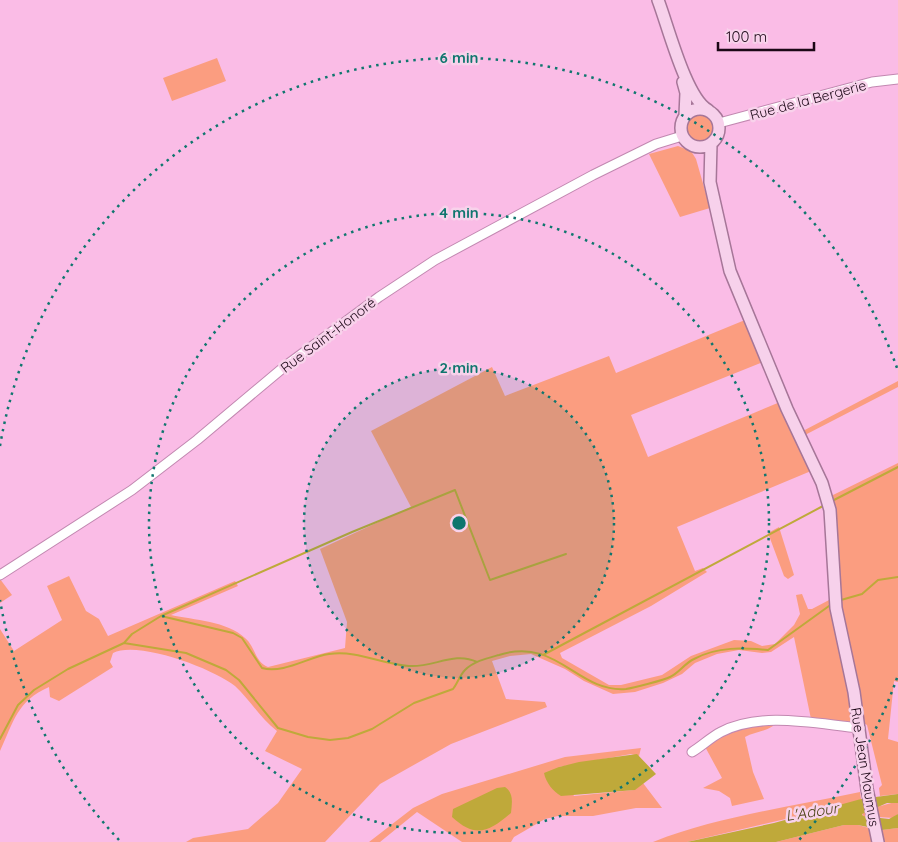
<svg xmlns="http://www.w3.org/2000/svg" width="898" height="842" viewBox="0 0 898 842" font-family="Quicksand,sans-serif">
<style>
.green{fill:#fb9d80}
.water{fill:#bfa93a}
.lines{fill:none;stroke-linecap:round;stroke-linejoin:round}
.stream{stroke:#bfa93a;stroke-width:2}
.minor-casing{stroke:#c288b1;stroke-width:11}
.major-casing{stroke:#a67698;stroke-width:14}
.minor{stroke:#fff;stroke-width:9}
.major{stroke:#f7d1eb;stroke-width:11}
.ring{fill:none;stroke:#0f766e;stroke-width:2.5;stroke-dasharray:2.5 5}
.labels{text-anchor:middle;stroke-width:5;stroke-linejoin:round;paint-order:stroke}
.street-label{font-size:14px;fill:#1b0716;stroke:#f8d2eb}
.water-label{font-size:15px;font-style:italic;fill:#4d4417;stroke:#f8d2eb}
.centre{fill:#0f766e;stroke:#f8d2eb;stroke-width:2.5}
.ring-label{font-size:15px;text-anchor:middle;font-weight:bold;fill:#0f766e;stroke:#f8d2eb;stroke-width:5;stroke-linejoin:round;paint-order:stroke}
</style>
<rect width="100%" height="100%" fill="#fabce6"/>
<path class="green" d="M217,58L226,81L172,101L163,78Z
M686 128a14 14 0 1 1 28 0a14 14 0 1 1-28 0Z
M678,146L691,151L696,159L710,208L680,217L649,154Z
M745,320L763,362L631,415L648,457L780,402L811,471L677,527L695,571L703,568L707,572L651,606L560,653L562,658L609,685H621L662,675L691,656L734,640L751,641L762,646L775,644L794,625L800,614L796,595L802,594L808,609H812L831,599L855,724L811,719L794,637L771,652L762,653L739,650L717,654L695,663L682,674L663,683L635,692L613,694L584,681L565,669L531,654L510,656L492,661L506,699L545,702L547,707L451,744L380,784L325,842H186L193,838L248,829L278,803L302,769L265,751L277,731C261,719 250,700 235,686C214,669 138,640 113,653L110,662L113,667L59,701L50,697L49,687C17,701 14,721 0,751V629L14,651L62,620L47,586L69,576L86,611L99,619L108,636L235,581L238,586L171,615C194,620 227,621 245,638C255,646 255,662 268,667L345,648L347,622L320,549L411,507L371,431L492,367L505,396L609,356L616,373Z
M898,381V387L803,436L801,432Z
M898,463V682L894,681L888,739L898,742V794L880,796L879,788L882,785L867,725L862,722L843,636L831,496Z
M779,527L794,575L788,579L784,576L768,533Z
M0,579L12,595L0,603Z
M773,719V726C764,732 754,732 745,737L753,772L764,799L732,806L730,798L719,791L703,788L722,778L703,743L712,735Z
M641,748L639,756L631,754L559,767L574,796L634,790L643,783L662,808H636L593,816H558L545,819L514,837L511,842H462L417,812L380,842H369L413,808L442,794L565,757Z
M860,792L861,799L854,803L687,842H653C719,816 791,807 860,792Z
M895,802L898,803V814L894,818L863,816L862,813L866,810Z
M844,825H858L869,828L873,842H776Z
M898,828V842H884L882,830Z"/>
<path class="water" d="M637,754L656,774L635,790L561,796C553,791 546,783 544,773L559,767L579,762Z
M505,787C514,793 512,803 511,813C488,833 475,838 452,817L453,809L497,788Z
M898,794V803H887L862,814L863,816L889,819L898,814V828L882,830L858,825H844L776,842H687L774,823L861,799Z"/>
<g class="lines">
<path class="stream" d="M834,500L898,467
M841,600L862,594L878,580L898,577
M161,616L352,532L455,490L490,580L566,554
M124,643L132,634L161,616L233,633L242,638L262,668C284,674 308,657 329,654C358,650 381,664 409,666C433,668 454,651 477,662
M543,655L823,506
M0,739L18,705L34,690L68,669L124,643L186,653L226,670L239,680L278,728L308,737L330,740L348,738L372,729L414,703L453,689C457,684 460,675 465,670C474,661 488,658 499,655C557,636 577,693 626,689C633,688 664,680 670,677C679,673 685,663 694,659C718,646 743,648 768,650L829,606"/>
<defs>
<path id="minor" d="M719,123L872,82L898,79
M0,575L132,490L197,440L284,367L379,297L435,260L593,175L656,144L682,136
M692,752C702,746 711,737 721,732C762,711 816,724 860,728"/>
<path id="major" d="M658,0C668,26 686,98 708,110
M683,82L686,93L685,115
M681 128a19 19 0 1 1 38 0a19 19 0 1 1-38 0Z
M711,144L710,182L730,271L787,409L822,483L830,510L836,608L854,692L867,789L878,842"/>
</defs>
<use href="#minor" class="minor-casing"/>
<use href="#major" class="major-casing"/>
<use href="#minor" class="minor"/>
<use href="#major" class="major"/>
</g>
<circle cx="459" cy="523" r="155" fill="#0f766e" fill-opacity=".12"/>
<g class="ring">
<circle cx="459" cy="523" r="155"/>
<circle cx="459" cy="523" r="310"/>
<path d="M897 678A465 465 0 0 1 799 840M119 840A465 465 0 0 1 0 600M0 446A465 465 0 0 1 897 368"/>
</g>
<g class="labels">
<g class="street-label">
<text transform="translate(808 100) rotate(-15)" y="5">Rue de la Bergerie</text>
<text transform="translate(328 335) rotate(-37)" y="5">Rue Saint-Honoré</text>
<text transform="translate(865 767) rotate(81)" y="5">Rue Jean Maumus</text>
</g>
<g class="water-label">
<text transform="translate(812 812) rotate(-9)" y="5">L'Adour</text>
</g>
</g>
<circle cx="459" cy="523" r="8" class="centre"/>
<g class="ring-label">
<text x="459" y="63">6 min</text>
<text x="459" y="218">4 min</text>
<text x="459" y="373">2 min</text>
</g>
<path d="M718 42v8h96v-8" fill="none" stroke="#1b0716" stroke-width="2.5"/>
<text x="726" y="42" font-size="15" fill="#1b0716" stroke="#f8d2eb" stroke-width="4" paint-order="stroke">100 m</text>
</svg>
